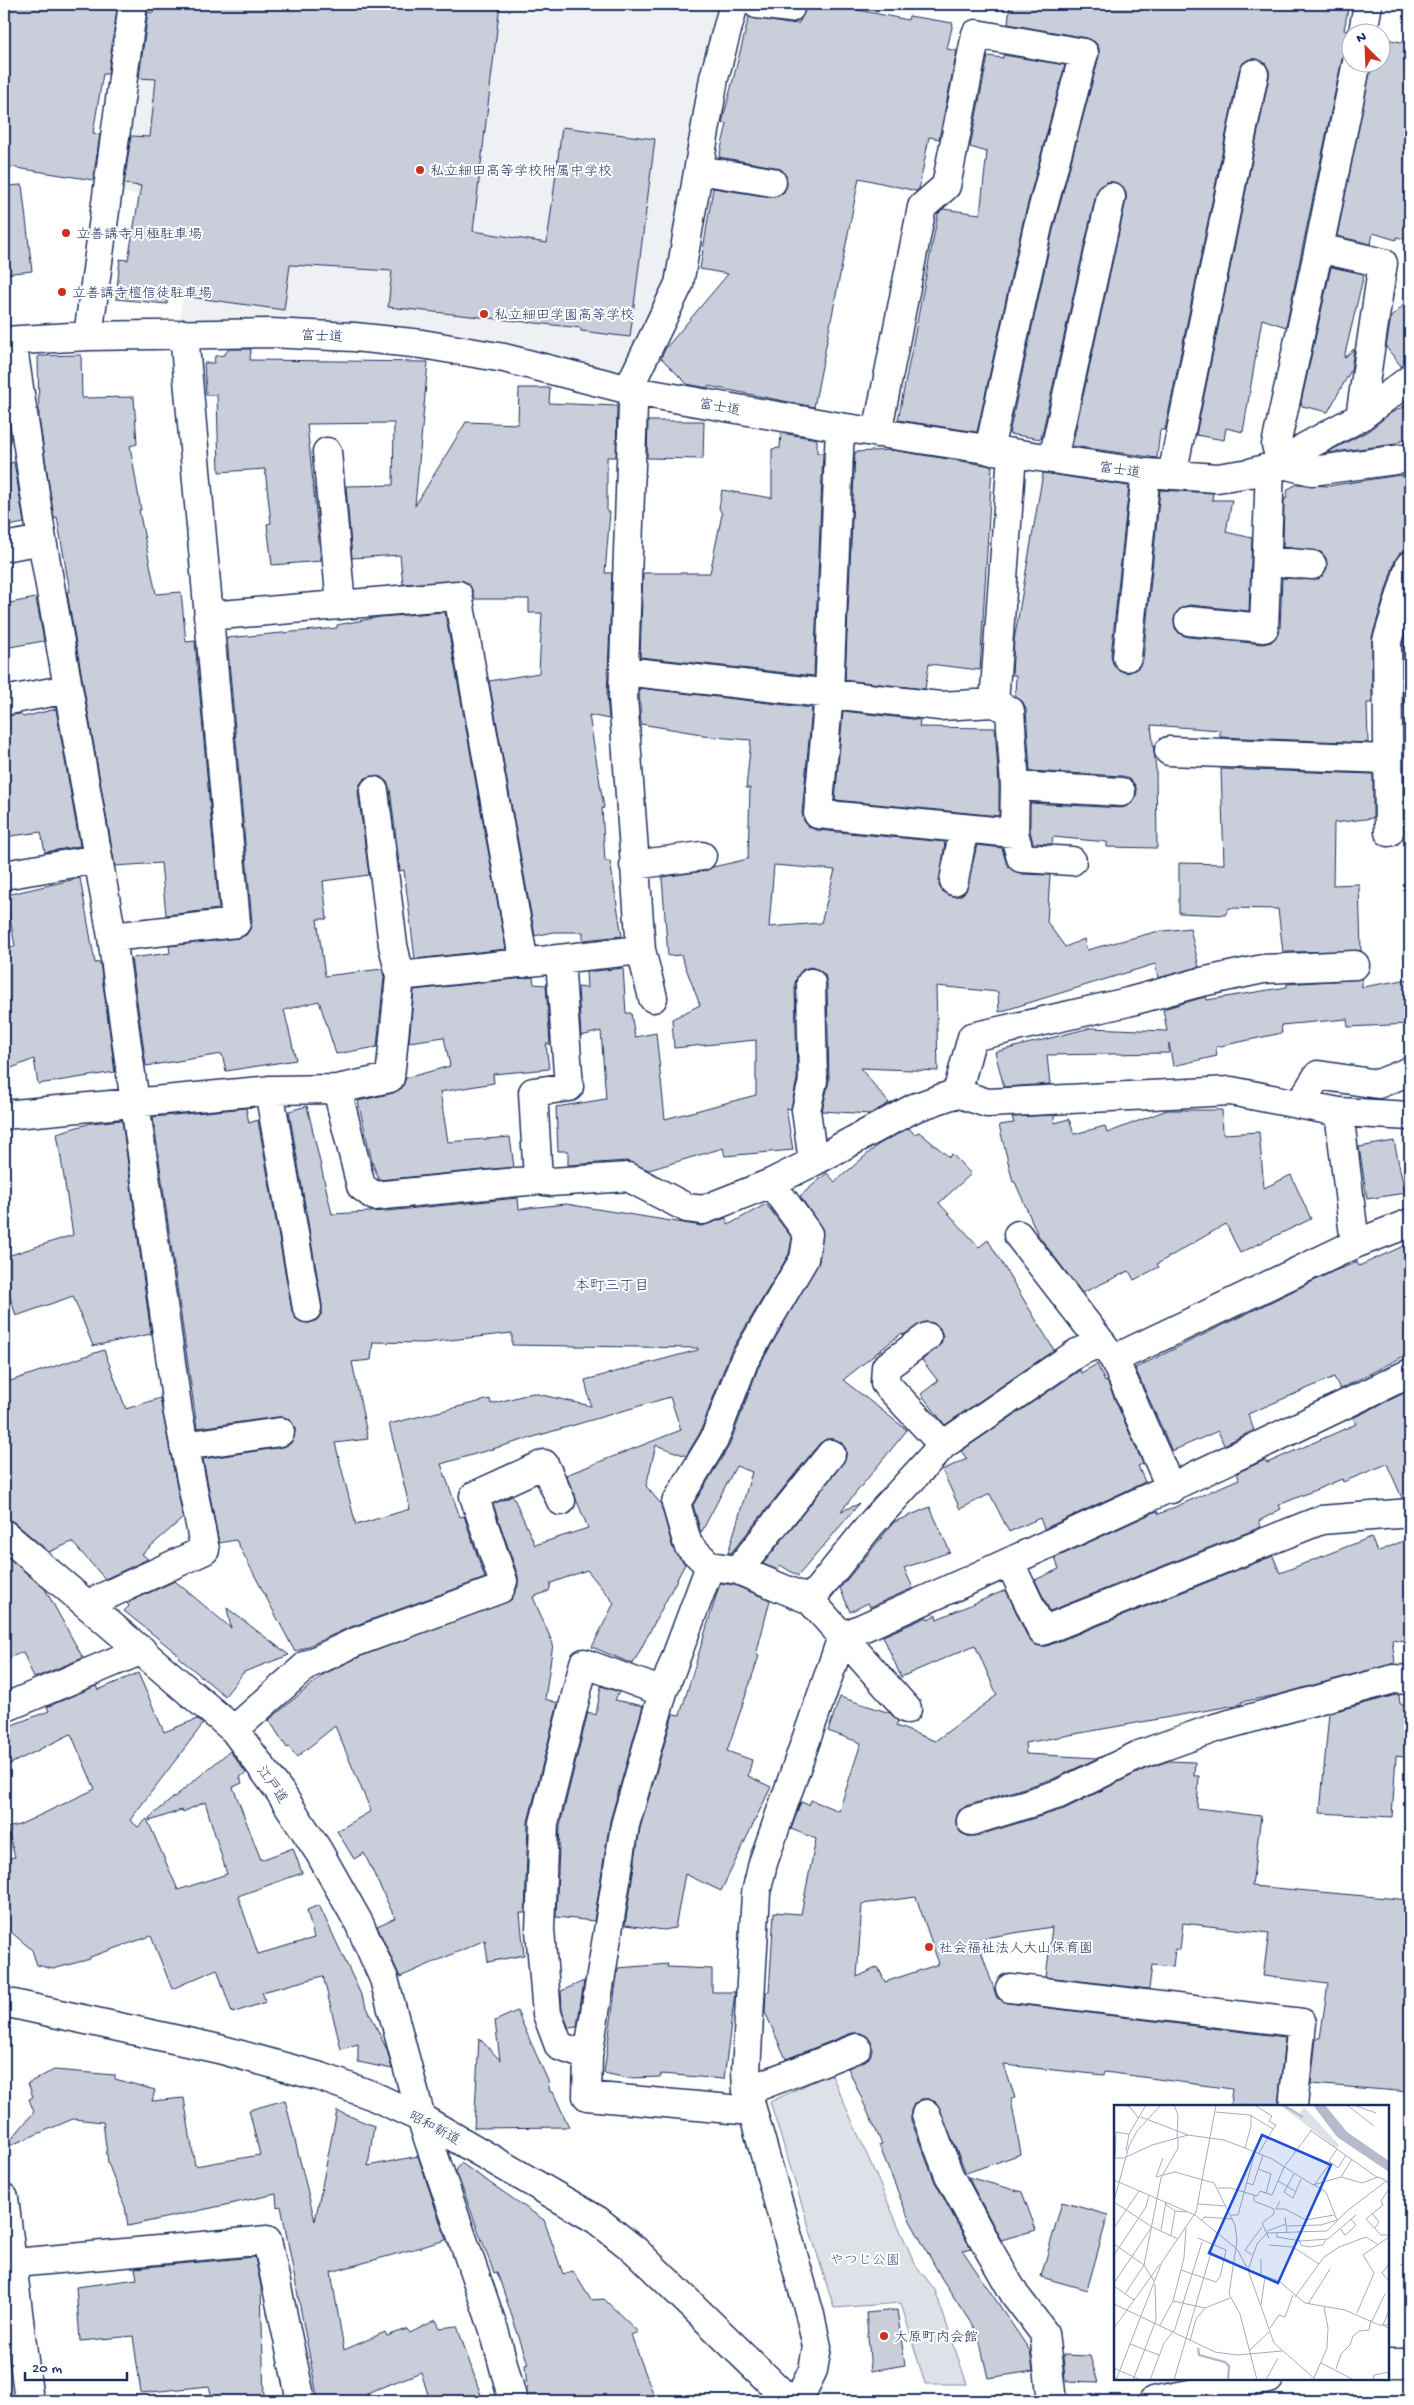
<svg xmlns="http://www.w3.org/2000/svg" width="1414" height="2405" viewBox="0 0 1414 2405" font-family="'Gochi Hand','Klee One',sans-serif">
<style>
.built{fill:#eff0f4}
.green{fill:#dee1e7;stroke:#7c88a2}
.building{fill:#caceda;stroke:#1b2f5e;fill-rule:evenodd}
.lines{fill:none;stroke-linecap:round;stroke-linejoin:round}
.minor-casing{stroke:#1b2f5e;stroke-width:31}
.major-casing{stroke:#1b2f5e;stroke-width:31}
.minor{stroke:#fff;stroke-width:28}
.major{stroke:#fff;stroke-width:28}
.poi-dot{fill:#c8321e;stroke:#fff;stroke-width:2}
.labels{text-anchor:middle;stroke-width:4;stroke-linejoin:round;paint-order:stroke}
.poi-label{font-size:14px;fill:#1b2f5e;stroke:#fff;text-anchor:start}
.street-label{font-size:14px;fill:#1b2f5e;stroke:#fff}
.park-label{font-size:14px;fill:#4c5c80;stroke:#fff}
.neighbourhood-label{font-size:15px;fill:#1b2f5e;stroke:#fff}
.inset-river{fill:none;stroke:#b5bbca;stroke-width:2.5}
.inset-road{fill:none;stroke:#a4acbf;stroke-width:1}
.view{fill:#1d4ed8;fill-opacity:0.15;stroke:#1d4ed8;stroke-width:2.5}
.inset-edge{fill:none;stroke:#1b2f5e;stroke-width:2.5}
</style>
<rect width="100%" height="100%" fill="#fff"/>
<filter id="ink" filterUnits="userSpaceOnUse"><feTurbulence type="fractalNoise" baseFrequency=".02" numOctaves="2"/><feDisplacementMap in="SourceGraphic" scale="10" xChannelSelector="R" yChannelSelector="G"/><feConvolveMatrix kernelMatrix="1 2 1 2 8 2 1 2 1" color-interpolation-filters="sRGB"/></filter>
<g filter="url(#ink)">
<path class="built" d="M147,4H719L701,75L668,274L649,324L617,375L179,321L197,202L123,193Z"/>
<path class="green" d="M831,2073L915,2264L935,2290L967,2384H925L901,2303L834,2308L770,2102Z"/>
<path class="building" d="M4,4H66L117,9L108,74H103L93,133L100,134L93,180L4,166Z
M154,4H500L473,231L547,243L562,127L655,139L630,337L581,331V328L388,307L392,271L290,265L284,310L168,294L167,304L116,299L120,259L128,260L141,186L124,184L131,136L150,137L156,79L139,78L148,12L153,13Z
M805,4H829L908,20L909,16L953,23L947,49L957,51L939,139L929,137L919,189L916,191L859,178L814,407L708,386V388L687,384L661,358L665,349L728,274L700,269L713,188L770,197L778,196L784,192L787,185L786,176L782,170L775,167L719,157L727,124L722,123L749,17L788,24L799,23L805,10Z
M1010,4H1349L1344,30L1348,31L1352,47L1345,52L1342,59L1286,327L1262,319L1243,432L1226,428L1224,440L1196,435L1269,77V70L1265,63L1257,59H1249L1243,63L1239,71L1165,430H1160L1157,458L1072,446L1126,200V193L1122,186L1114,182H1107L1100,186L1096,194L1041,439L1009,434L1053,230L1099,56V48L1095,42L1087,38L1008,24Z
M1382,38L1410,44V241L1397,237L1396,240L1373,233L1371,244L1337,236L1372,62H1382Z
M1003,55L1065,65L1023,222L977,432L898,420L938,214L943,209L980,214L987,152L970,147L988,56L1003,58Z
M22,185L32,271L4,274V186Z
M1331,267L1364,274L1344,358L1354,349L1351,370L1328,412L1302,406L1301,402Z
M1410,299V364L1401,366L1386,347L1391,317Z
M229,349H251L250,360L428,362L415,506L466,422L518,424L519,388H550L549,403L617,406L616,457H607V512H610L605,573H612L607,696L609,719L589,715L604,808H602L605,861H610L622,936L583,940V932H553L535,936L489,681L539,673L542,613H529V599H475L470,586L464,581L403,584L400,555L352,558L346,486L393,485L394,423L307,424L321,561L272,565L267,524L271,523L265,469L219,472L217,395H206L204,363H214L215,356L224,355Z
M81,355L82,398L134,397L137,444L130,446L141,510H139L156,594L181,592L186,642L195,641L219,909L166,915L161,863L115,866L67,592H70L57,517L54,518L39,418L38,356Z
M1410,403V436L1396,444L1326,453L1368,431L1391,413Z
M648,421H704L703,459L647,458Z
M781,433L817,439V453H823L814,676L640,657L643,573H710L722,514L719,508L722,490L772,498V449L780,448Z
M891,450L992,466L980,670L929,664L925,689L845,680L855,452Z
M14,462L24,523L4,527V465Z
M1043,473L1129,486L1111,655L1113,663L1117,669L1126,673L1133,671L1139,667L1143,659L1160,490L1213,493L1212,500H1232L1226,532L1252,538L1249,611L1190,605L1183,607L1177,612L1174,619L1175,628L1180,634L1188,637L1263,644L1271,642L1277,636L1280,629L1282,578L1318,579L1324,574L1327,567L1326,558L1321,552L1283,547L1284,499H1286L1288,489L1297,484L1328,486L1400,475L1410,479V550L1400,553L1395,560L1372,637V703H1367L1368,743L1220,737V730L1151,725L1156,769L1157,848L1107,847V842L1053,837L1052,844L1033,843L1030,831V803L1121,808L1128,806L1134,801L1137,792L1135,785L1130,779L1122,776L1030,771L1026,709L1023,702L1015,696L1016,675H1012L1014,641Z
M36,598L44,641L4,648V604Z
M445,612L506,949L415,959L404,870L400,871L390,789L387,782L381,777L372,776L364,779L360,784L358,792L369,875L323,881L327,919H317L325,976L382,969L384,977L377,1047L336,1054L319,1001L284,1010L296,1060L226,1071L222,1054L146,1066L131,958L170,953L169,946L238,938L246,935L250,929L252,922L227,638L337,628V625L380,617Z
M1410,618V705H1403V643Z
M639,688L812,708L802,813L804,821L809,827L816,830L945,842L939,886L943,892L952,896H960L966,891L977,845L1002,848L1006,862L1012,870L1020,874L1050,875L1047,922L1065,947L1084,939L1087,950L1155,932L1190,928L1199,967L1158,978L1155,964L999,1012L998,992L936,986L938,1071L860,1068L889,1103L870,1114L822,1111L829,1081L827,983L825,975L819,970L811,967L803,969L798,975L795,983L797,1079L791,1109L786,1108L793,1150L725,1156L723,1148L649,1170L627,1161L568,1165V1151H558L556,1107L606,1099L601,1031L581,1036L578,987L587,988L586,972L623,968L626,1013H631L635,1037L656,1033L665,1119L756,1095V1040L674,1048L672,1019L700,1005L681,955L668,956L662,877L704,871L713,867L748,859L750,788H746L751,740L702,736L701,734L641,724ZM774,865L835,870L821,923L769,927Z
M56,709L80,846L45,852L41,832L4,837V716L20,714L23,717Z
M843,711L920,720L919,727L995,728L999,786V816L835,800Z
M1221,769L1373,774V818L1334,823L1333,885L1359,884L1361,951L1283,952L1278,909L1229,908L1225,915L1179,913V863L1224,864Z
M1404,775H1410V813L1404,814Z
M80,878L95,963L100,962L115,1072L38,1084L34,1059L4,1071V948L15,946L6,895Z
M533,977L534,984L546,985L550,1044H546L549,1069L493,1074L494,1083L440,1092L448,1142L510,1137L514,1167L379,1180L372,1162L358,1101L393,1093L402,1088L406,1078L450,1066L444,1037L409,1042L414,990Z
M1362,979V987L1410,979V1024L1348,1027L1347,1019L1281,1025L1282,1033L1216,1047L1217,1056L1173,1066L1169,1043V1053L1047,1055L1050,1084L1004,1087L995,1052L1090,1028L1167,1031L1163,1009L1201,998L1206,997L1207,1000L1287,987V984Z
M307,1106L332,1214L387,1211L518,1198L519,1209L566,1204L702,1226L726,1218L728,1225L766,1204L792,1238L789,1254L730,1353L700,1433L686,1456L656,1445L646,1486L661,1504L673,1549L685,1564L633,1664L592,1647L614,1603L587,1570L551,1583L549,1591L533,1597L553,1644L545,1699L558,1703L528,1822L525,1913H520L524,1955L488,1962L485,1940L400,1977L377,1926L395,1918L364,1853L354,1859L337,1831L371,1811L335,1726L297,1757L289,1747L287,1748L269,1720L324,1674L359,1657L511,1600L518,1586V1576L493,1504L513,1496L535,1545L588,1528L566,1475L681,1430L670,1397L441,1464L460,1517L464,1516L485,1578L348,1628L295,1652L236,1540L219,1543L203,1459L283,1447L290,1444L294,1438L295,1429L292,1422L285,1417H278L197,1428L153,1117L246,1108L249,1123L258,1120L292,1311L295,1318L301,1322L309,1323L317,1320L322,1313V1305L289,1111ZM512,1333V1345L698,1348V1350L585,1380L591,1406L533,1393L491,1404L490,1399L389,1424L410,1509L356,1525L335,1443L368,1439L352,1362L371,1360L373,1342L424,1343Z
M1167,1110H1222L1223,1134L1259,1132L1264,1188L1291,1175L1311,1219L1240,1253L1226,1224L1157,1264L1159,1267L1134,1280L1129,1271L1082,1293L1038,1235L1015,1182H1013L999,1125L1014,1123L1012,1117L1054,1115L1055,1123L1069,1119L1074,1134L1105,1126L1107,1133Z
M122,1120L151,1334L93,1346L73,1296L16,1316L4,1277V1257L73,1235L57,1133L91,1123Z
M909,1128L914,1134L919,1132L949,1157L952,1154L971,1174L939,1203L979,1247L988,1240L1054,1350L945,1425L921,1394L938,1381L922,1360L941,1344L943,1336L940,1328L933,1323L925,1322L903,1335L902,1333L843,1380L907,1430L841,1511L859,1504L798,1576L780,1565L778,1570L763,1564L843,1463L846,1457V1449L841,1442L834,1439H826L819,1444L731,1553H728L752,1472L736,1466L701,1533L693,1505L729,1446L758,1368L819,1262L823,1230L800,1196L827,1173L835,1182L879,1144Z
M1394,1141L1405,1193L1367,1199L1359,1147Z
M1410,1243V1353L1340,1389L1334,1377L1248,1414L1254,1430L1224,1445L1218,1431L1172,1451L1135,1368L1334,1271L1357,1262L1359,1266Z
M104,1350L126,1409L160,1398L183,1518L142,1554L148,1559L105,1579L72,1542L49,1552L14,1522L4,1519V1383Z
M1097,1364L1105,1382L1107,1381L1143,1464L1138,1466L1145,1482L1044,1529L1040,1518L1009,1532L990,1494L960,1509L942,1470L967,1459L961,1451L1080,1370L1081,1373Z
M1406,1392L1410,1401V1498H1402L1387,1464L1343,1482L1342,1479L1279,1505L1281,1509L1259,1521L1261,1527L1050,1611L1035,1580L1059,1569L1055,1558L1157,1511L1159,1514L1239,1479L1237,1473L1265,1460L1267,1463L1356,1424L1353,1418Z
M930,1507L950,1552L904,1568L913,1588L870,1607L868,1603L850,1612L840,1588L894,1522Z
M1371,1537L1377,1552L1410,1538V1642L1392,1639L1395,1663L1277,1695L1241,1702L1242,1704L1025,1743L1026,1754L1098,1758L1053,1779L966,1806L959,1811L956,1817V1825L961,1833L968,1836H976L1064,1809L1145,1769L1169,1761L1195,1762L1194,1776H1199L1197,1808L1261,1816L1252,1886L1410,1900V2092L1311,2084L1316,2038H1320L1328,1984L1263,1976L1269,1933L1183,1923L1180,1950L1175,1949L1173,1967L1152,1965L1149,1989L1046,1977L1052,1927L977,1939L997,1998L1008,2003L1285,2037L1278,2106H1230L1232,2089L1105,2072L1104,2075L1004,2065L1015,2098L1011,2099L1021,2154L966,2173L936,2102L928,2099H921L914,2104L911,2111V2120L935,2182L971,2249L963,2251L1030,2351L1033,2371L988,2378L978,2334L942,2279L908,2217L879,2145L882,2144L848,2068L869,2058L872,2050L871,2042L867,2036L860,2033H852L786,2059L765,2012L766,1992H769L774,1912L801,1914L816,1839L791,1829L801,1802L809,1805L811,1800L839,1811L861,1743L828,1731L840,1697L890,1713L898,1721L896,1726L935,1741L997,1695L975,1645L901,1677L883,1636L927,1617L928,1619L936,1615L937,1619L1006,1590L1028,1638L1033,1644L1040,1646H1047L1273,1556L1280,1573ZM916,1897L939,1964L885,1982L878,1967L857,1977L862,1904Z
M4,1554L45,1589L83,1658L34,1678L23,1652L4,1660Z
M175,1581L231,1628L227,1608L289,1655L244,1672L225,1696L178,1657L180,1656L124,1611L129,1606L127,1603Z
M720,1583L734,1585L770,1600L756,1655L759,1656L727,1751L752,1760L748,1776L771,1787L721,1891L685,1874L675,1928L664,1930L625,1925L640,1828L673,1714L680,1715Z
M138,1673L164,1732L197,1719L203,1724L130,1820L138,1827L147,1819L178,1890L227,1874L205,1802L183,1812L182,1810L150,1821L149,1818L230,1751L246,1773L240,1777L242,1783L233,1787L261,1860L293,1848L302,1873L238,1896L258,1954L314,1938L307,1910L319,1905L387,2050L392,2069L358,2062V2044L341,2049L323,1976L262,1992L266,2002L232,2013L217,1969L172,1989L151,1936L90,1957V1959L53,1969L37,1965L32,1950L4,1926V1859L15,1857L7,1828L19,1825L95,1789L71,1734L4,1767V1728L49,1711L47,1707L96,1686L98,1690Z
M601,1686L619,1692L615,1700L643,1706L610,1821L594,1921L556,1917L560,1825L588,1712L596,1715Z
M1396,1695H1399L1400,1704L1407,1705L1405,1718L1410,1719V1758L1396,1756L1392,1817L1320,1813L1329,1713Z
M668,1964L667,1967L712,1969V1992H735L724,2079L661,2074V2077L627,2078L604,2073L618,1968Z
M584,1981L577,2027L569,2028L562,2011L561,1991Z
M517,2011L548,2081L550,2092H553L569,2127L474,2128L479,2038L500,2060L495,2021Z
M54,2070L115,2075V2079L155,2090L152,2101L184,2098L195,2166L260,2155L249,2110L285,2100L315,2221L337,2111L374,2126L368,2166L418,2156L446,2240L331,2272L344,2350L385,2332L387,2336L407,2329L410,2333L436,2320L440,2328L457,2326L483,2401H430L421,2372L367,2393L369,2401H318L281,2206L277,2207L276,2194L128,2226L125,2207L108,2163L103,2122L73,2119L4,2148L34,2112L29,2099L33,2097L28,2083Z
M461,2163L544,2220L563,2274L573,2271L591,2300L604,2299L638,2332L631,2335L656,2401H528L525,2365L528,2364L497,2272L494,2273L456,2171Z
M968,2177L1022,2192L1036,2230L1001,2240Z
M1062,2202L1108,2215L1087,2290L1041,2277Z
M255,2257L261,2286L264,2401H213L209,2386L141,2393L133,2336L80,2341L76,2287L137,2279L135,2268Z
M897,2310L905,2365L871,2371L866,2313Z
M1063,2355L1090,2356L1098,2382L1065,2381Z"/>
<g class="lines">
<defs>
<path id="minor" d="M757,4L790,8
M1363,32L1368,4
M1357,62L1319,248L1276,445L1282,464L1312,471L1410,458
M699,170L772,182
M1319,248L1383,263L1360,417
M88,336L133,4
M4,341L88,336L270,333L354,337L422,344L504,358L634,391L840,427L1146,473L1217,478L1250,473L1282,464L1305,447L1360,417L1410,379
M12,341L42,540L112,937L178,1413L205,1550L88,1604
M840,427L829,694L818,814L1014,833L1015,786L1010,711L994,703L1012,454
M877,433L922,207L946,186L976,34L1084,53L1038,226L989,450
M327,452L341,605
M1053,459L1111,197
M1172,475L1254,74
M4,547L42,540
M1267,561L1312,565
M208,616L458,595L524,963
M1189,621L1264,628L1270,468
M1127,657L1146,473
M624,671L940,706L994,703
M4,701L68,689
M1169,751L1388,759
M1015,786L1121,792
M1389,832L1387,641L1410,565
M1014,833L1021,858L1072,861
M634,865L702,856
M4,875L98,859
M954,881L964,828
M112,937L236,923L184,334
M641,950L653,998
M400,976L641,950L623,697L634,377L679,284L714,78L734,4
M811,983L813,1081L806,1110L813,1162L914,1108L957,1093L987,1103L1231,1091L1339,1112L1410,1116
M337,1089L361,1186L374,1196L538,1180L551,1182L628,1177L687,1208L703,1210L771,1183L813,1162
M269,1090L307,1308
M957,1093L972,1037L1128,1002L1197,983L1263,969L1355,965
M1300,1104L1318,1075L1378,1084L1410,1071
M1339,1112L1355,1244
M4,1115L272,1090L337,1089L390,1078L400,976L393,945L374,791
M538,1180L533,1092L569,1087L560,960
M771,1183L808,1234L804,1259L744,1361L714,1440L676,1503L688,1545L710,1566L738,1570L810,1600L907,1709
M1018,1235L1114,1359L1171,1489
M927,1337L886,1367L885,1383L943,1445
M1114,1359L1355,1244L1410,1223
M184,1446L280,1432
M4,1534L234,1730L280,1792L319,1852L359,1923L384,1979L421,2118L494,2330L513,2401
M1010,1563L1042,1631L1321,1520L1410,1513
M710,1566L663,1692L625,1825L588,2056L587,2096L752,2111
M738,1570L831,1454
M810,1600L871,1524L943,1445L1077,1353L1101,1342
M4,1708L142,1650
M234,1730L307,1665L353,1643L500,1589L503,1581L474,1496L544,1464L561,1501
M971,1821L1059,1794L1139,1755L1215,1728L1394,1679L1410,1680
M1010,1988L1302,2023L1293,2106
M588,2056L559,2046L547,2014L540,1930L544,1823L584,1663L663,1692
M747,2091L857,2048
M926,2114L949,2175L988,2248L1015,2295L1044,2333L1052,2401
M4,2264L267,2240L301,2401
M1388,2363H1410
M798,2401L813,2370L817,2347L810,2315L747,2091L746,2071L756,1893L763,1863L842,1637C1033,1553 1222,1464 1410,1373
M1153,2401L1269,2379"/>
<path id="major" d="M4,2002L219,2049L321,2077L371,2095L421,2118L597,2220L636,2251L790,2401
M4,2198L29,2401"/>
</defs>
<use href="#minor" class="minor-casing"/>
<use href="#major" class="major-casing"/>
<use href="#minor" class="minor"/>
<use href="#major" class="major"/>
</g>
</g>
<g class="poi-dot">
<circle cx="420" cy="170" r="5"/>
<circle cx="66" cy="233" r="5"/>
<circle cx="62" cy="292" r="5"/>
<circle cx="484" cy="314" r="5"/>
<circle cx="929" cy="1947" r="5"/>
<circle cx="884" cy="2336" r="5"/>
</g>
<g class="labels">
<g class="poi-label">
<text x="430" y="175">私立細田高等学校附属中学校</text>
<text x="76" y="238">立善講寺月極駐車場</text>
<text x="72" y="297">立善講寺檀信徒駐車場</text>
<text x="494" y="319">私立細田学園高等学校</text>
<text x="939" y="1952">社会福祉法人大山保育園</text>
<text x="894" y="2341">大原町内会館</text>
</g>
<g class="street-label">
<text transform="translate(322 335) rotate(3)" y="5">富士道</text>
<text transform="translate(720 406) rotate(10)" y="5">富士道</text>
<text transform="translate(1120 469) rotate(8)" y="5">富士道</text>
<text transform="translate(273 1784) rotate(55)" y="5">江戸道</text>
<text transform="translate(435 2127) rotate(28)" y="5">昭和新道</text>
</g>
<g class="park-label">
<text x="865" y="2264">やつじ公園</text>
</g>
<g class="neighbourhood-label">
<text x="612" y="1290">本町三丁目</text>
</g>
</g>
<g transform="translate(1114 2105)">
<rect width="275" height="275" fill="#fff"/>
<path d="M166,0L185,9L190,2L226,41L222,43Z" fill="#dee1e7"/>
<path d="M199,0H211L233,27L275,56V67L223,32Z" fill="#b5bbca"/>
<path class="inset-river" d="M169,0L189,12M84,243L85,250L111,257L115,261L114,275"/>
<path class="inset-road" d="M10,0L16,2L25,14M60,0L64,10L63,33M233,0L260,21M240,0L262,8M142,1L158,11L155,16L162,20L159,24M101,7L136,10L159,24L145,48M27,12L74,30M196,25L264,73M131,43L137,21V10M223,44L215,56L224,63L232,50M12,46L15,29L32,0M0,53H10L38,40L74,30L110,35L131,43L158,54L199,80L227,72L248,78L264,72L273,76M1,53L2,27L15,29M49,53L42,72L61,67L100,78L121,120L123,135L115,189L126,209L143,275M144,64L157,69L152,88M180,69L170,87L179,93L187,74M227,72L238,54M0,75L81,110M164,76L181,86M275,77H271L233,106L213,126L153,128L143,139L134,165L165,176L191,198L231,205L265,220H275M133,78L139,80L149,50M104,83H117L143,91L146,86L158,90L170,62L197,26M275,84L267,96L269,100L252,114L267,130H275M140,90V96L160,104M0,96L15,41L23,26L47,0M166,96L162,104H171L192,115L220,110M0,97L38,122L64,134M51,99L61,106L73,107M84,99L112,101M198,101L208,84M258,108L265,117L261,123M81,110L123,144L134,165L160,238L202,275M117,110H124L141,47M171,112L173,128M88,115L90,112L119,114M173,121L207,120L223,115L212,87L200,80L217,57M0,123L25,86M72,123L70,153L59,196L91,203L116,193M226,123L231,130L234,128L242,120L237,114M47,125L52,97M153,126L172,119M163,128V132L187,136L214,134L242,110M57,130L61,106M155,133L148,118L160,109V104M185,135L187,140L195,142L209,140L212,134M0,139L30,160L11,189M155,140L179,142L205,159M0,150L32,102L35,90M138,150L131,145L148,122M275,159L268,168L275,176M67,165L102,177L106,172L112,145L84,133M147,170V154M40,176L30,160L47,73L64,43V33M0,178L37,123M0,181L20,195M181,192L210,152L225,142L252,132L263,139M0,199L101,247L123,250L168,246M194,199L216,164M147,200L151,172M275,205L269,220L275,224M243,208L260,168L249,150L275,132M258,216L271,189M46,220L59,196M0,223L46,159M156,223L165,210L171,212L179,190M76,236L82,214L91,203M16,239L45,250M136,245L155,227M207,258L240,275M0,263L27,275M222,264L227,249L236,240L239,231L245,226L255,225L257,215M200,273L213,243L214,223L210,202M2,275L48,157L82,107L102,0M19,275L42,215L41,179M36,275L50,238L61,224L88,137M60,275L103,127M152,275L164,253M259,275L260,270L275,267"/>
<path class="view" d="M148,30L217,60L164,178L95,148Z"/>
<rect width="275" height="275" class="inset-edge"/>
</g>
<rect width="1414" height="2405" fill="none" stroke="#fff" stroke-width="20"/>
<rect x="10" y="10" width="1394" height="2385" fill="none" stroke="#1b2f5e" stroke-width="2" filter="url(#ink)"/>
<g transform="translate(1366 48) rotate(336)"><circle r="24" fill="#ffffff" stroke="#a4acbf"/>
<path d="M0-4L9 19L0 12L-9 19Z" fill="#c8321e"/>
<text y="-8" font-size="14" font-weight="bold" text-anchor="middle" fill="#1b2f5e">N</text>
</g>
<path d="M25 2372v8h102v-8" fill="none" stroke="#1b2f5e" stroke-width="2.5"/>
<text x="32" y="2372" font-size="15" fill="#1b2f5e" stroke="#ffffff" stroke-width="4" paint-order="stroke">20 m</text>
</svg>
